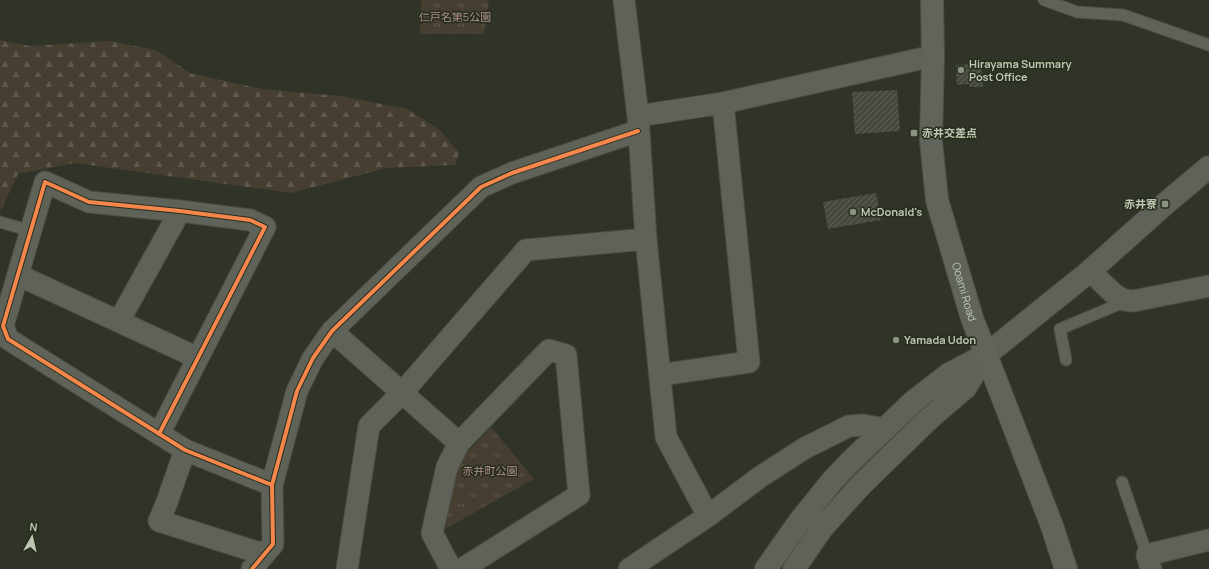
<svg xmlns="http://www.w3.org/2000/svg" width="1209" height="569" viewBox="0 0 1209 569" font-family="Manrope,'Noto Sans JP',sans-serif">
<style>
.forest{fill:url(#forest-firs)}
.park{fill:url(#park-tufts)}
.building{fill:url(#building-hatch)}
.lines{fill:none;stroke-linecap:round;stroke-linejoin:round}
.service-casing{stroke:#4c4e46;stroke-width:13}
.minor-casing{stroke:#4c4e46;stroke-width:23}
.tertiary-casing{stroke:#4c4e46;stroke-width:24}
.primary-casing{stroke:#4d5046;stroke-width:24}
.service{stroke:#5e6258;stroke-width:11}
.minor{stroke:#5e6258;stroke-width:21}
.tertiary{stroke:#5e6258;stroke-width:22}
.primary{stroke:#60645a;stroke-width:22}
.cycleway-casing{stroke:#282e1c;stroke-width:6}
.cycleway{stroke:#f5874c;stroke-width:4}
.poi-dot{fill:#8c9282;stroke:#282e1c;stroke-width:1.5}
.labels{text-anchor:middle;stroke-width:3;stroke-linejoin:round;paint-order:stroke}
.park-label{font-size:11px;fill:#af8f90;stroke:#282e1c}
.poi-label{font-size:11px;font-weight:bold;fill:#bec5b2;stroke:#282e1c;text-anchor:start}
.street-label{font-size:11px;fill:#bec5b2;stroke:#282e1c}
</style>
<defs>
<pattern id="forest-firs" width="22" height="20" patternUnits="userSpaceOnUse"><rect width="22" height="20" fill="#463e31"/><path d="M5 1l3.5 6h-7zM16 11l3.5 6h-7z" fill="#5f584c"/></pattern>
<pattern id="park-tufts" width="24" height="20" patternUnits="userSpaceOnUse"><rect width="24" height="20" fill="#463e31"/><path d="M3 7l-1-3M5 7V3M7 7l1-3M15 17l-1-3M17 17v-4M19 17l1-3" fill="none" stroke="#5f584c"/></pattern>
<pattern id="building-hatch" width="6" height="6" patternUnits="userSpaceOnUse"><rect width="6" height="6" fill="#45493e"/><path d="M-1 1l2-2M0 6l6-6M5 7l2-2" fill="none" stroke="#5e6258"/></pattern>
</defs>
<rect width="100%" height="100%" fill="#303328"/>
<path class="forest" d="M0,40L30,46L110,41L156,50L190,73L262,89L341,96L407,109L439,129L459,153L455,165L387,168L291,193L75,163L18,174L0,212Z"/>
<path class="park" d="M421,0H489L484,34H420Z
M491,427L534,479L445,529L453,468Z"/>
<path class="building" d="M981,64L983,87H970L969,84L957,85L956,65Z
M897,90L900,131L855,134L852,92Z
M876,193L881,220L828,229L823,202Z"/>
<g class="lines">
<defs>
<path id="service" d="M1044,0L1077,12L1123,15L1209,45
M0,222L31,231
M1066,360L1060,329L1117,305L1124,300
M1122,482L1147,555"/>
<path id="minor" d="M624,0L638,116L646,239L666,437L708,516
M638,116L723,103L933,56
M1090,271L1114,294L1124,300L1133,301L1209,286
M18,275L198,358
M119,321L180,211
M332,331L459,443
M660,375L749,362L723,103
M159,434L265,227L250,220L180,211L89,202L45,182L3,326L8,339L185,450L272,485
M185,450L167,502L159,521L263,554
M252,569L273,544L272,485L297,391L313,358L332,331L481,187L512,173L638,131
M347,569L369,426L402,393L526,250L646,239
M451,569L432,533L447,467L459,443L549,350L566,355L579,495L462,569
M629,569L708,516L760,477L805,448L849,426L863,425L886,429
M1151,569L1147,555L1209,540"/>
<path id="tertiary" d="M766,569L799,522L832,481L849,463L914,401L949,374L987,354L1090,271L1165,204L1209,167
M794,569L822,528L861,485L931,417L965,388L986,355"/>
<g id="primary">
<path id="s1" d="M932,0L933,56L931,141L937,200L972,318L1052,526L1066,569"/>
</g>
</defs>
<use href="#service" class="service-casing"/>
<use href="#minor" class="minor-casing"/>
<use href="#tertiary" class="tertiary-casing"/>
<use href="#primary" class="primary-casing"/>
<use href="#service" class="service"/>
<use href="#minor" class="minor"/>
<use href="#tertiary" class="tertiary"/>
<use href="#primary" class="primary"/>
<defs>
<path id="cycleway" d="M159,434L265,227L250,220L180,211L89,202L45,182L3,326L8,339L185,450L272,485
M252,569L273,544L272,485L297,391L313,358L332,331L481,187L512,173L638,131"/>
</defs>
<use href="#cycleway" class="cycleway-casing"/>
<use href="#cycleway" class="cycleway"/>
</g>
<g class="poi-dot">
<circle cx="961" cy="70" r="4"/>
<rect x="910" y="129" width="8" height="8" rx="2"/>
<rect x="1161" y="200" width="8" height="8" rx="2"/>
<circle cx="853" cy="212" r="4"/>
<circle cx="896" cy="340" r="4"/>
</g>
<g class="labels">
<g class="park-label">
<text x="455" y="21">仁戸名第5公園</text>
<text x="490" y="475">赤井町公園</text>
</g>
<g class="poi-label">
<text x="969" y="68">Hirayama Summary<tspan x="969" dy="13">Post Office</tspan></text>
<text x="922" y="137">赤井交差点</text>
<text x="1157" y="208" text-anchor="end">赤井寮</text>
<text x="861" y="216">McDonald's</text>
<text x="904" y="344">Yamada Udon</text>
</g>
<g class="street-label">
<text dy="4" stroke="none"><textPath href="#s1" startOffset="296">Ooami Road</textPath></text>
</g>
</g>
<g transform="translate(32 537) rotate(8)" stroke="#282e1c" stroke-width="3" paint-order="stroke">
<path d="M0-3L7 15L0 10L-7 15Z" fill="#bec5b2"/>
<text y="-6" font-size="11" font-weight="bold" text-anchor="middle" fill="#bec5b2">N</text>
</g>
</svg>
